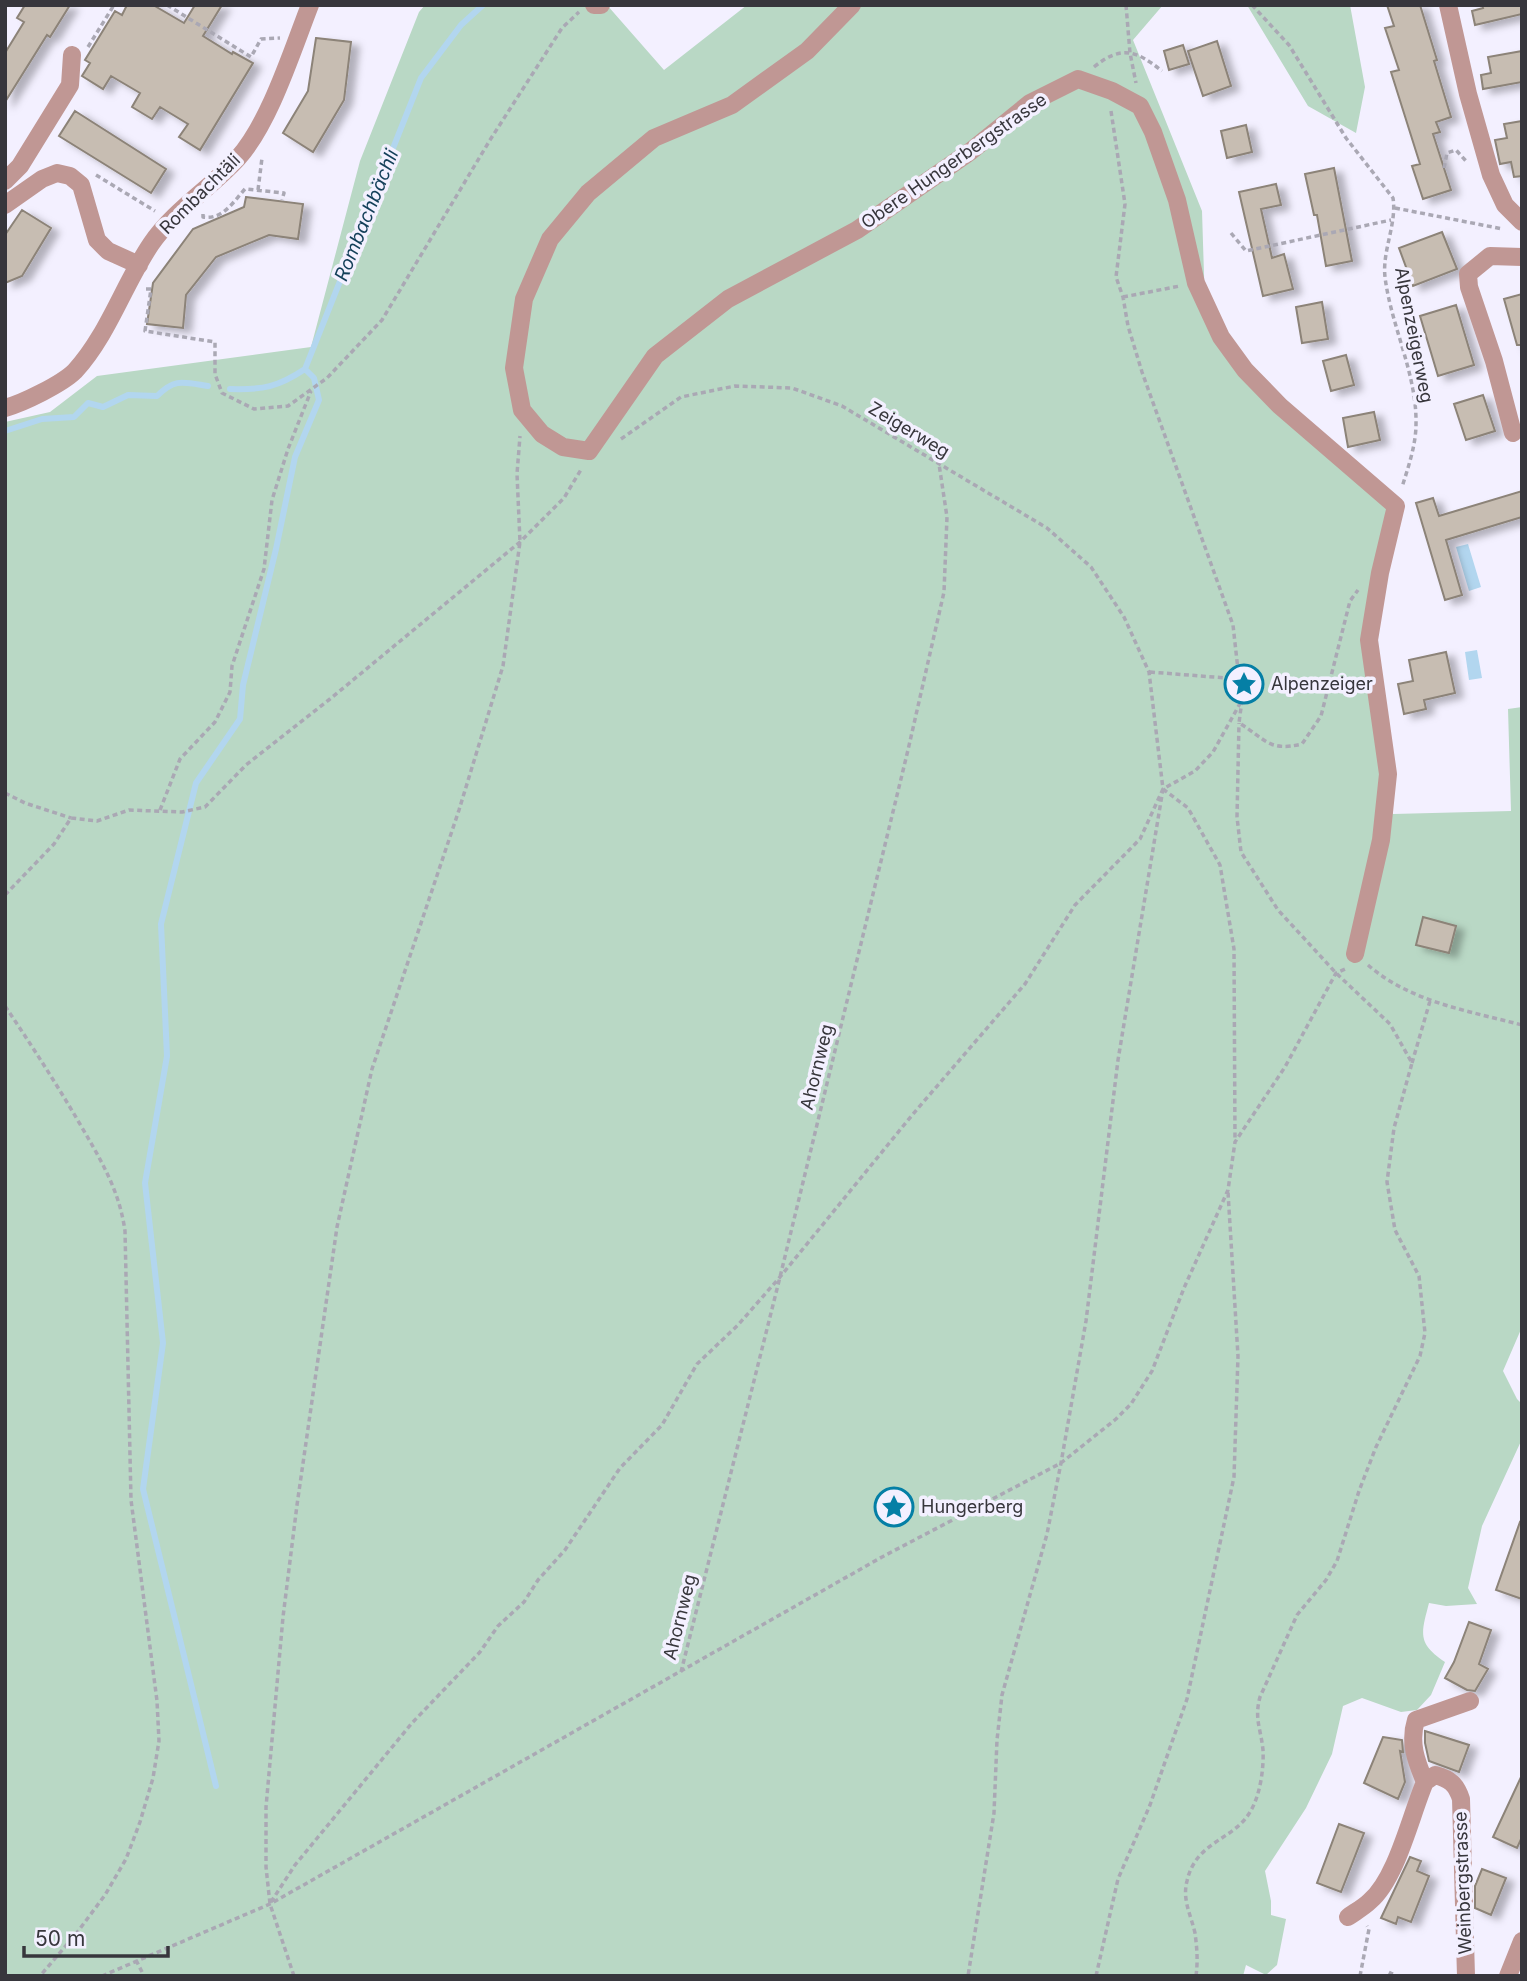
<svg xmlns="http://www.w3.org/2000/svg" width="1527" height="1981" viewBox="0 0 1527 1981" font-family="Inter,sans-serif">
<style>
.green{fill:#b9d8c5}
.water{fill:#b2d6ef}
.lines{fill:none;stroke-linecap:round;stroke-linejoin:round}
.stream{stroke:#b2d6ef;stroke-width:6}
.building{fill:#c7bdb2;stroke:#8c8378;stroke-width:2;filter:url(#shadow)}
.path{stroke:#aaa8b4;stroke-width:3.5;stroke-dasharray:5 3.5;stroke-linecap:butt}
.minor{stroke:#c09794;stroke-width:18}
.labels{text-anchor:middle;stroke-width:7;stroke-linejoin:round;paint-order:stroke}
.street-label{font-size:18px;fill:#37363c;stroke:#f3f0ff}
.poi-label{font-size:18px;fill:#37363c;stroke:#f3f0ff;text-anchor:start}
.water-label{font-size:19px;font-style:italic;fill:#133f59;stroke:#f3f0ff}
</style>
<defs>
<filter id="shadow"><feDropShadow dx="8" dy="4.5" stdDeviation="3.5" flood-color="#0004"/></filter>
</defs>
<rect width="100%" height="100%" fill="#f3f0ff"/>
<path class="green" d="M425,5H607L664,70L747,5H1163L1133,40L1202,211L1205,306L1221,337L1396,506L1369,640L1393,814L1511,811L1508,709L1522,707V1327L1503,1371L1517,1399L1522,1404V1439L1482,1526L1468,1588L1477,1604L1446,1606L1429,1603C1421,1634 1417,1643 1445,1662L1431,1695L1417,1710L1401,1712L1362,1698L1343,1706L1332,1754L1306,1808L1265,1871L1271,1901V1915L1286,1919L1277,1965L1266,1975L1246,1965L1243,1976H5V422L50,412L97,376L311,347L360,161L419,12Z
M1247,5H1350L1365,87L1356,133L1308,106Z"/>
<path class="water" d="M1468,544L1481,587L1469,591L1456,547Z
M1477,650L1482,678L1469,680L1465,652Z"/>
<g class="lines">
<path class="stream" d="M230,389C263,390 278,387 305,369L421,78L461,25L483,5
M5,431L42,419L74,417L88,403L103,407L128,395L157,396C175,378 183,382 208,386
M216,1786L143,1489L163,1343L145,1183L167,1056L161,924L196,783L240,719L243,685L276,549L295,457L319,400L314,378L305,369"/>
</g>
<path class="building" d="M25,5H70L50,37L47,35L5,102V53L24,22L17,18Z
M127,5H153L184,23L195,5H222L203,36L232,54L233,52L253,63L200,150L179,137L188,124L160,107L152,119L132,107L140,93L111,76L103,89L82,76L90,63L85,60L115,11L122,15Z
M1387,5H1420L1437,60L1434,61L1451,117L1436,122L1440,132L1433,134L1451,190L1423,199L1412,166L1420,164L1391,72L1399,70L1385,28L1394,26Z
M1482,5H1522V14L1475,25L1472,11L1483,8Z
M316,38L351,42L344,100L313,152L283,133L308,91Z
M1217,41L1231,86L1203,96L1188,51Z
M1183,45L1189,64L1169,70L1164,51Z
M1522,51V82L1483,89L1481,75L1491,73L1488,57Z
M75,111L166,169L151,193L59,136Z
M1522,121V176L1514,177L1511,162L1500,164L1495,140L1507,138L1504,124Z
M1246,125L1252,152L1227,158L1221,131Z
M1334,168L1352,261L1326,266L1317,215H1314L1305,174Z
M1276,184L1281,205L1261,209L1272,258L1284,254L1293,289L1263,296L1239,192Z
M246,197L303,204L298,239L269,235L216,257L186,295L183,328L147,324L153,283L193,229L244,207Z
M22,210L51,228L22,276L5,283V235Z
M1442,232L1457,269L1413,286L1399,248Z
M1522,294V345H1517L1504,299Z
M1322,302L1328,339L1302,343L1296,307Z
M1456,305L1474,365L1438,376L1420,316Z
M1346,355L1354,385L1331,391L1323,361Z
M1483,395L1495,431L1466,440L1454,404Z
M1374,412L1380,440L1348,447L1343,418Z
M1522,491V517L1446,540L1462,595L1445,600L1416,503L1433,498L1439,516Z
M1446,652L1455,693L1424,700L1426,709L1404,714L1398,684L1413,681L1409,660Z
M1423,917L1456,926L1449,953L1416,945Z
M1520,1522L1522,1523V1599L1496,1590Z
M1469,1622L1491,1630L1479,1664L1488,1669L1475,1691L1467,1690L1445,1678L1454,1662Z
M1425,1731L1469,1745L1459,1772L1429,1761L1425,1743Z
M1383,1737L1402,1740L1403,1752L1400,1751L1405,1782L1398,1799L1364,1783Z
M1522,1775V1837L1517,1848L1493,1837Z
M1339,1824L1364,1833L1341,1892L1317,1883Z
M1410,1857L1421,1861L1417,1871L1429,1876L1411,1922L1398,1917L1396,1924L1381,1918Z
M1482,1869L1506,1878L1491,1915L1475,1908V1886Z"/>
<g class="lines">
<path class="path" d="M167,5L251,57L261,39L280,38
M1126,5L1130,53L1136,83
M1252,5L1289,45L1346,138L1393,198C1397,224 1382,251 1385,277C1391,326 1417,374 1416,424C1416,445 1408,468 1402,487
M88,47L114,5
M1094,67C1121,45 1136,50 1162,71
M1111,111L1125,204L1116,277L1123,297L1128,326L1142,372L1233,625L1239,679
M1444,168L1447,153L1456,150L1466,161
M96,175L155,211
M258,190L262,158
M1395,208L1503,229
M203,214V217C223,220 233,202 245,189L284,193L282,200
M1231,233L1246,251L1391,220
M146,289H151L145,331L215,342V374L222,393L254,409L288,406L327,378L382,320L490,140L562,28L579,12
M1123,297L1180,286
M621,439L681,397L735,386L792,388L842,406L1047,528L1091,567L1124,617L1149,672L1163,789L1118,1060L1086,1321L1061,1463L1047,1534L1002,1695L997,1740L994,1813L968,1976
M1150,672L1239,679L1242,700L1239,723C1266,739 1268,752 1302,744L1321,716L1350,601L1358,590
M1163,789L1188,808L1220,865L1234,949L1235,1140
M5,793L25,803L71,818
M160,810L180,759L215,722L230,692L232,666L264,569L272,500L288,449L311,391
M5,895L54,844L71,818L97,821L129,810L182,812L205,807L246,765L330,699L520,542L564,498L582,468
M1368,965C1410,1002 1469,1011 1522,1025
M5,1006C30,1043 54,1080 77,1119C99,1157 119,1188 125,1231L131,1500L157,1701L159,1741L153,1778L140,1822L126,1859L105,1895L76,1934L40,1976
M1412,1063L1430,1001
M681,1672L780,1277L908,750L944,592L947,517L939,464
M271,1902L295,1865L412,1723L480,1652L498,1626L524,1602L538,1580L565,1550L620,1468L662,1425L697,1364L738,1325L780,1277L913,1114L1025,984L1075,905L1140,839L1163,789L1195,771L1213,752L1242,700
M136,1960L144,1976
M102,1976L270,1904L882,1557L1061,1463L1116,1419L1131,1404L1152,1371L1184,1288L1228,1190L1235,1142L1285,1067L1336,973L1345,969
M294,1976L270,1904L266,1867V1807L283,1617L297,1505L337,1227L372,1069L459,810L503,666L520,542L517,474L520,436
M1096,1976L1118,1879L1150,1805L1187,1699L1234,1477L1238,1356L1228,1192
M1196,1976C1198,1961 1197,1948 1195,1933C1191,1915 1182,1900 1187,1881C1196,1841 1234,1840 1250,1812C1260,1796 1264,1769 1263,1750C1261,1729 1254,1719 1260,1697L1297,1615L1326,1580L1337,1561L1359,1491L1376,1447L1420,1356L1425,1333L1419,1276L1395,1230L1387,1182L1394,1128L1412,1063L1390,1024L1336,973L1278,910L1241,852L1237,817L1239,723
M1360,1976L1369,1929L1367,1926
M1389,1976L1392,1970L1391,1976"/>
<path class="minor" d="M594,5H601
M852,5L807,51L732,105L654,138L588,193L550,239L524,299L514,368L522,410L542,434L563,447L589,451L655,356L728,299L857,230L971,151L1030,103L1078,79L1112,91L1140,106L1153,132L1177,200L1196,283L1221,337L1245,370L1280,406L1396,506L1380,573L1369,640L1388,774L1381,840L1355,954
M1448,5L1468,94L1491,175L1505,205L1522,222
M5,181L20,166L70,85L72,55
M5,205L42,179L57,173L70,176L81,185L97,240L108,251L139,265
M5,408C23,403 62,384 75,371C108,335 124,284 151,244C174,210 211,188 238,158C270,122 292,51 310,5
M1513,433L1494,361L1469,287L1468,274L1490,256L1522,257
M1425,1782C1416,1761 1409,1742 1416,1720L1470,1701
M1348,1917C1355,1912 1364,1907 1370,1901C1397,1878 1411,1814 1425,1782L1435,1775C1450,1779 1456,1784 1461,1799L1466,1976
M1508,1976L1522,1941"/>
</g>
<defs>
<symbol id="sight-ring" viewBox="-11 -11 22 22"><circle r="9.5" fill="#f3f0ff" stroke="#057fa5" stroke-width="1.5"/><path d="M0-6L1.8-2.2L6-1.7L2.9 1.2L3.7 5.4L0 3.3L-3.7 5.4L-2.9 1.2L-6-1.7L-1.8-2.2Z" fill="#057fa5"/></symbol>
</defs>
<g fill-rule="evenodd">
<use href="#sight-ring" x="1222" y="662" width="44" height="44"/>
<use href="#sight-ring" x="872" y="1485" width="44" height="44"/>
</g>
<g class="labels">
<g class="street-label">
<text transform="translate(954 161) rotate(-35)" y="6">Obere Hungerbergstrasse</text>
<text transform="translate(200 194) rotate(-45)" y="6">Rombachtäli</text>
<text transform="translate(1414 335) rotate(79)" y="6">Alpenzeigerweg</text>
<text transform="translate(909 430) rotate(31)" y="6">Zeigerweg</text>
<text transform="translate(817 1067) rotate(-76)" y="6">Ahornweg</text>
<text transform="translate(680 1617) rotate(-76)" y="6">Ahornweg</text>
<text transform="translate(1463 1883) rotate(-92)" y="6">Weinbergstrasse</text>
</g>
<g class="poi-label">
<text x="1271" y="690">Alpenzeiger</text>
<text x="921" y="1513">Hungerberg</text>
</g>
<g class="water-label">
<text transform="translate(366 215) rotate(-68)" y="7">Rombachbächli</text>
</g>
</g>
<rect width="1527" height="1981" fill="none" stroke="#37363c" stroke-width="14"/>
<path d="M24 1946v10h144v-10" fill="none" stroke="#37363c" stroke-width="3.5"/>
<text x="35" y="1946" font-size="21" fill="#37363c" stroke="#f3f0ff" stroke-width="5" paint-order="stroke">50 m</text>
</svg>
